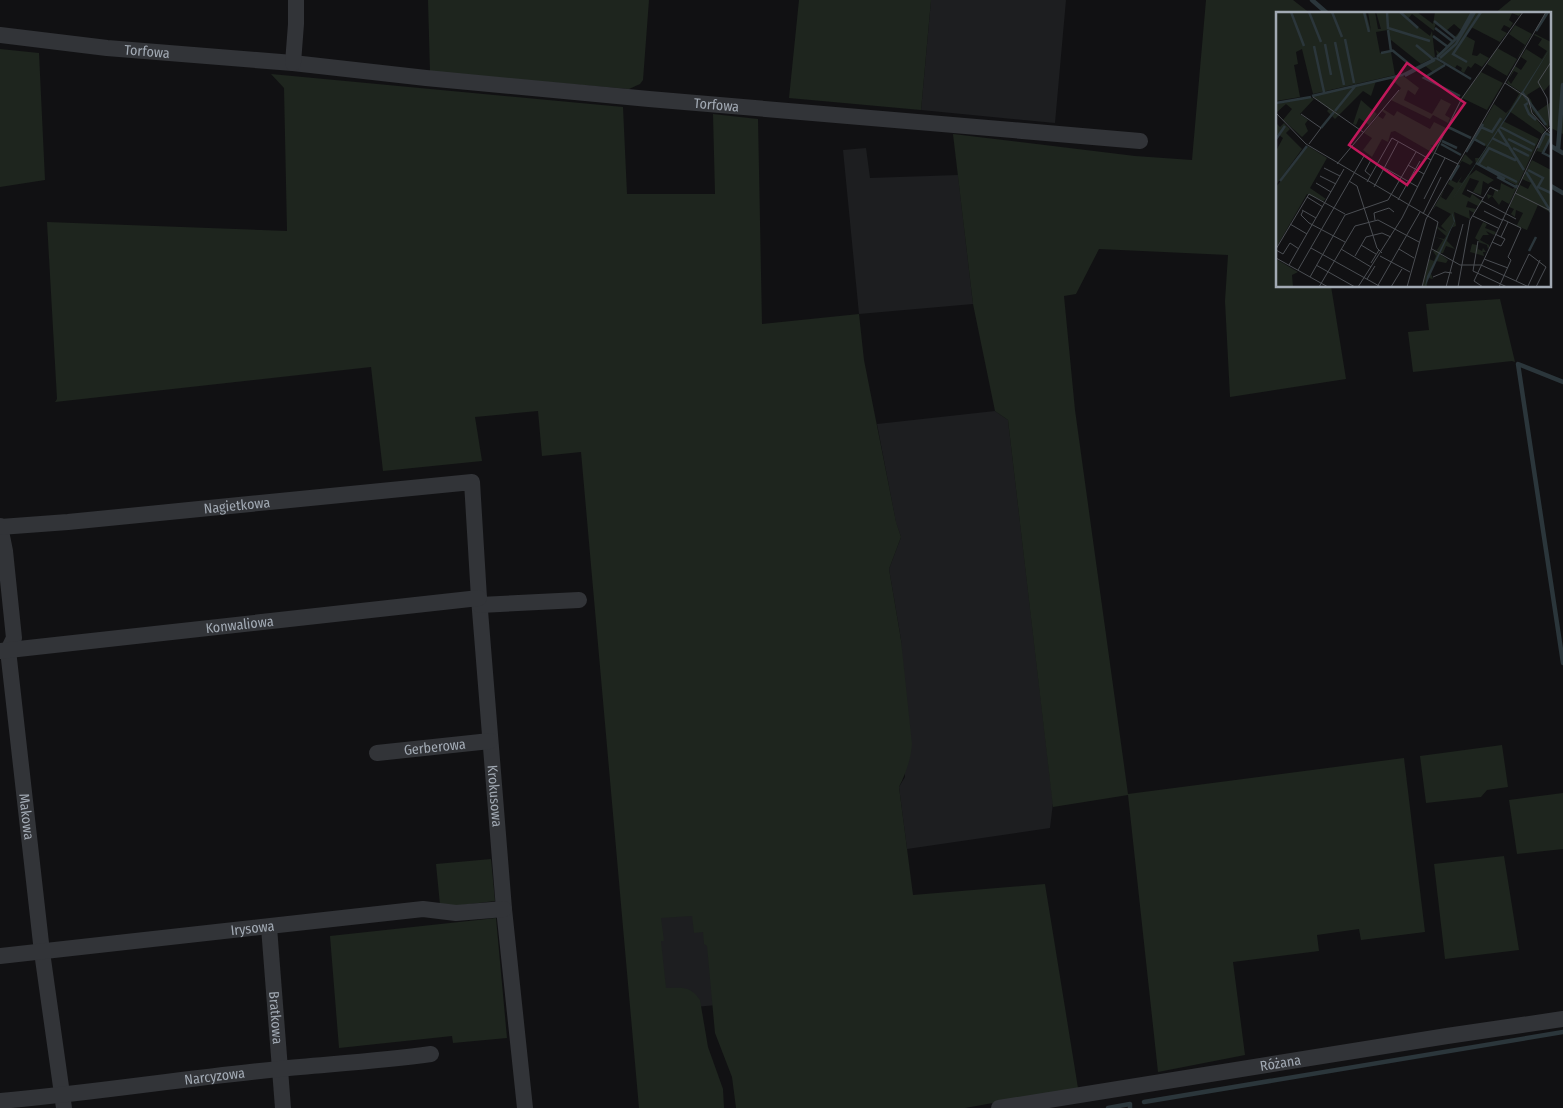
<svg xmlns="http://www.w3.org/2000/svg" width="1563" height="1108" viewBox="0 0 1563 1108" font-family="'Fira Sans Condensed',sans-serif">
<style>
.built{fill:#1d1e20}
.green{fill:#1e251e}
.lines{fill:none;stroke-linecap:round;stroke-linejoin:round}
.stream{stroke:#2b363b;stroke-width:4.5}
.minor{stroke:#323438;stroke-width:16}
.labels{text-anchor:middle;stroke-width:4;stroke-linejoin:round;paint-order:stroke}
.street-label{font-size:14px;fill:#a2aab4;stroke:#0c0c0e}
.inset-river{fill:none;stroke:#2b363b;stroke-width:2.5}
.inset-road{fill:none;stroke:#4b4e53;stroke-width:1}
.view{fill:#c2185b;fill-opacity:0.15;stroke:#c2185b;stroke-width:2.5}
.inset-edge{fill:none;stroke:#a2aab4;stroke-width:2.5}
</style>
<rect width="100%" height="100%" fill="#111113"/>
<path class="built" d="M931,0H1066L1055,123L921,110Z
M866,148L870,178L958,175L973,304L859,314L843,150Z
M995,411L1008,420L1053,803L1050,828L907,849L899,787L905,777L901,640L889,569L901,537L896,523L877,424Z
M708,905L717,1005L639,1012L629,912Z"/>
<path class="green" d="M428,0H649L643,80L640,84L629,89L430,72Z
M799,0H931L921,110L789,98Z
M1206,0H1293L1311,14H1277V286H1331L1346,379L1230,397L1225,301L1228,255L1099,249L1076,294L1064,296L1075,410L1128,794L1404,758L1425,932L1361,940L1359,929L1317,935L1319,951L1233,962L1245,1055L1158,1072L1128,795L1053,807L1008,420L995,411L973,304L953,134L1135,156L1192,160Z
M1511,0H1563V134L1549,127V14H1494Z
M0,49L39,53L45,180L0,187Z
M271,74L623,107L627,194H715L713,114L758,119L762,324L859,314L864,360L896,522L901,537L889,569L901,640L912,744C911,759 906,773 899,787L913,895L1045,884L1078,1088L965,1108H736L732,1077L715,1033L707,946L704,944L703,932L694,933L692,916L661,918L664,941H661L666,988C681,988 690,985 700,1000L708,1047L723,1089L724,1108H639L581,452L542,456L538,411L475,417L482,461L383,471L371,367L55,402L57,399L47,222L287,231L284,88Z
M1500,299L1515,362L1512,361L1413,372L1408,332L1429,330L1426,304Z
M1502,745L1508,787L1487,790L1481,797L1426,803L1420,756Z
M1563,793V849L1517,854L1509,800Z
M1504,856L1519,950L1445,959L1434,864Z
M491,859L495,901L462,905H440L436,864Z
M496,918L507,1038L453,1043L452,1036L339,1048L330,936Z"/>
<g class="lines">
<path class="stream" d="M1312,0L1328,14
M1549,145L1563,153
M1558,150L1563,85
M1549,185L1563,193
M1563,382L1518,364L1563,663
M1144,1102L1563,1032
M1108,1108L1130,1104V1108"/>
<g class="minor">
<path id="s1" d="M0,35L107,48L293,63L426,78L649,99L1140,141"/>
<path d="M293,63L296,24V0"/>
<path id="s2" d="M0,526L5,551L14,638L8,650L42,952L64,1108"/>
<path id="s3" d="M0,527L68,522L472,482L479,598L504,909L525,1108"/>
<path d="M480,605L579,600"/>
<path id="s4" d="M0,651L479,598"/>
<path id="s5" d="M377,753L490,741"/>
<path id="s6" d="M269,927L283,1108"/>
<path id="s7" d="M0,956L423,909L456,913L504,909"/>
<path id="s8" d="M0,1101C93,1093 186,1078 279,1069C330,1064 380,1061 431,1054"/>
<path id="s9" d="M999,1108L1447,1036L1563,1019"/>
</g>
</g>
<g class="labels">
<g class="street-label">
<text dy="5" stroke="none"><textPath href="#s1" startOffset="148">Torfowa</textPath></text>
<text dy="5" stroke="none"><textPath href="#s1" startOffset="720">Torfowa</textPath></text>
<text dy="5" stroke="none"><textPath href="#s3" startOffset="238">Nagietkowa</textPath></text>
<text dy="5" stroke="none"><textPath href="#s4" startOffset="241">Konwaliowa</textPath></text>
<text dy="5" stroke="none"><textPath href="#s5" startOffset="58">Gerberowa</textPath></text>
<text dy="5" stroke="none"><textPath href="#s3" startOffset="789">Krokusowa</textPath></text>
<text dy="5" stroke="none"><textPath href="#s2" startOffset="294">Makowa</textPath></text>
<text dy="5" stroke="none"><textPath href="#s7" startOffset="254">Irysowa</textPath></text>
<text dy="5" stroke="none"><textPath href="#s6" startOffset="91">Bratkowa</textPath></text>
<text dy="5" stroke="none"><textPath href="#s9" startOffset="285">Różana</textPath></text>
<text dy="5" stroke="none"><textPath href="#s8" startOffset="216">Narcyzowa</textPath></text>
</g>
</g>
<g transform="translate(1276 12)">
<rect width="275" height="275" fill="#111113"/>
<path d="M0,0H90L95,19L92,0H99L102,17H105L100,0H141L157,12L159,0H246L243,4L236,1L233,8L237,11L234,16L228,13L225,18L231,21L224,30L195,15L190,24L199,29L196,43L201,44L204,41L213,46L206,55L199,51L195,56L192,54L188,61L185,59L186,56L181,53L179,56L162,46L160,38L164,41L185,18L178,12L170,19L160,10L158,19L136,2L132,7L154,24L156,19L159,45L145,52L115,28L114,39L112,18L100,20L104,41L115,40L119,63L37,82L26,37L20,40L22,52L18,53L24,85L0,89ZM239,13L256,22L231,64L211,52L221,36L241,47L244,41L225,31L244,41L249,33L233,22ZM258,23L259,22L275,30V71L268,79L264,75L251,83L255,88L259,101L275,90L272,116L257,100L252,85L231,71L232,68L235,72L242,61L238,59L233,67L239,54L245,58L251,49L245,45L250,37L266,47L271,39L262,33L266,27ZM160,47L168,53L157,60L148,53ZM205,60L227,71L211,98L186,86ZM126,63L143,76L139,83L132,78L128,88L156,102L165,87L175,92L169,103L174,106L172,111L157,103L154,107L115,88L125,76L114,66ZM100,69L95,84L87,79L59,107L56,104L59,99L55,103L51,99L53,97L36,84ZM234,75L251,86L255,100L269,118L266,122L233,99L227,109L263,127L233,192L226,188L223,193L216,184L212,187L211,182L217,184L219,178L215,176L224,178L225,171L237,177L240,173L200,152L193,164L200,158L218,168L212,172L207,169L205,183L197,180L203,169L194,166L186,182L194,186L196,182L207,190L202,194L192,189L190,195L200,197L198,201L193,198L194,207L178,200L180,214L175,216L171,229L179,237L170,234L167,241H163L172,248L170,251L160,249L150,265L154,259L157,267L152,266L151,274L146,275L153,247L158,249L160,244L157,239H162L158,237L161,238L167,228L159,225L168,227L170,224L161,216L160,219L162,210V215L171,220L165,214L175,202L160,194L156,199L169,176L165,185L170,188L178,176L172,172L170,175L189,142L197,150L194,153L186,149L183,153L175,168L181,171L186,164L183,170L186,171L200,152L199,146H203L211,135L198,128L190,140L218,92L230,101L234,97L243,82ZM35,85L38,87L24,102L32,108L29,112L32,119L26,125L7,108L16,97L10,92L0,101V92ZM85,88L101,102L93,113L83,106L80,113L77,112ZM107,97L118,104L121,99L154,117L158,110L170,116L161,135L154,133L159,136L157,141L119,119L115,120L112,130L106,127L96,145L87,138L96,126L88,121L102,104L107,107L110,102L106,99ZM0,111L4,115L8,111L14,117L10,121L26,137L0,173V139L7,126L0,121ZM272,120L275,124L267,141L261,139L258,144L269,121ZM32,134L51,146L34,176L50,187L47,189L31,182L0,236V175ZM256,148L275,158V201L262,193L251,218L253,219L235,211L241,213L247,201L240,198L239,205L235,202L238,197L233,195L244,173L252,177L255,171L246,167ZM207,210L211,212L209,216L220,220L218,223L210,219L213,223H207L204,228L213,233V235L212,237L211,233L202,230V237L206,239L207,236L210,240H207L208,244L194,240L196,232L201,233L202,230L203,229L199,226ZM0,247L22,260L16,263L17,275H0Z" fill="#1e251e"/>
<path d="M275,35L244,86L176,188V201L179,209L178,211L149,275L151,264L178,210L176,202V188Z" fill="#2b363b"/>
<path class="inset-river" d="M15,0L28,34M33,0L45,30M56,0L66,25M88,0L93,20M111,0L112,16L154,29M124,0L142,16M158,9L179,26M159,16L176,29M260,19L272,0M157,24L172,35M69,27L78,71M59,30L68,73M49,32L55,63M140,33L157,47M38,34L48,80M116,38L138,56M105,41L115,39L112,18M161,45L182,25L196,0M160,46L195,67M164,46L180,32L199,0M191,50L177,42L205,0M169,53L148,66L184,84M129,64L159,48M246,80L270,113M36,84L126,63L160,46M0,91L35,85M252,91L249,93L253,102L260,108M59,99L80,73M172,115L195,126M205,115L216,120L225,106M224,115L259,133M45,116L58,100M222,117L248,158M275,125L267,141L275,145M216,126L232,134M0,127L9,114M198,127L207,112M232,127L256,139M166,129L181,136M165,132L185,143M237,136L253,144M262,136L269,121L275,124M190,140L198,127L209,133M200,151L229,167M202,153L213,136L239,148L242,146M211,155L241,170M252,158L267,166L262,175L275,181M250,160L275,200M221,165L240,175L241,173M174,168L183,153M4,169L31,134M253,239L260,225"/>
<path class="inset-road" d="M229,71L252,86L256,101L275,122M37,85L87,120M0,101L30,132L162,210L146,275M25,102L45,116L33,132M274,114L271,86L262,70L275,50M159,141L182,152M95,148L89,159L95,164M61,152L123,78M132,153L148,162M48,156L64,164M44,164L60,172M73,169L81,174L101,236L106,241M91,170L116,126L155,148M40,171L55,180M98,175L122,130M191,178L207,186M239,181L273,198M31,185L47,195M148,187L169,146M122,188L144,149M206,189L240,207M26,198L40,206M27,199L25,203L33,211L69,230M208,199L226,208M147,202L165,165M197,204L222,216M99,208L98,201L113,196L118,200M14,212L31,222M225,225L232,210M202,229L197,259L231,275M216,230L225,234L229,227L219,222M85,233L100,242M35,236L105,275M0,237L33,182L69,202M65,237L95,255M123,237L138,246M156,237L184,253H205L253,275M0,238L7,242L14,231L23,237M79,244L90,225L106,221L115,225M104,244L134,260M0,246L52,275M208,247L232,256M95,251L103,238M13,253L68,157M40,253L79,275M22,258L88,144L142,175M34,265L69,203L112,188L140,140M157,265L169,260L176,261M91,267L99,254M240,269L253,242L270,255L260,275M252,274L264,248M43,275L79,214L102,208L143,230M82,275L126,206L186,86L247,0M101,275L144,200M115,275L126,257M131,275L150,207L270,0M170,275L187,212M182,275L194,208L214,175L222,179M207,275L198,269L267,122L275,114M223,275L235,248L232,245L245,216L226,207"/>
<path class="view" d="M131,51L189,91L131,173L73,133Z"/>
<rect width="275" height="275" class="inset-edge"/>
</g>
</svg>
